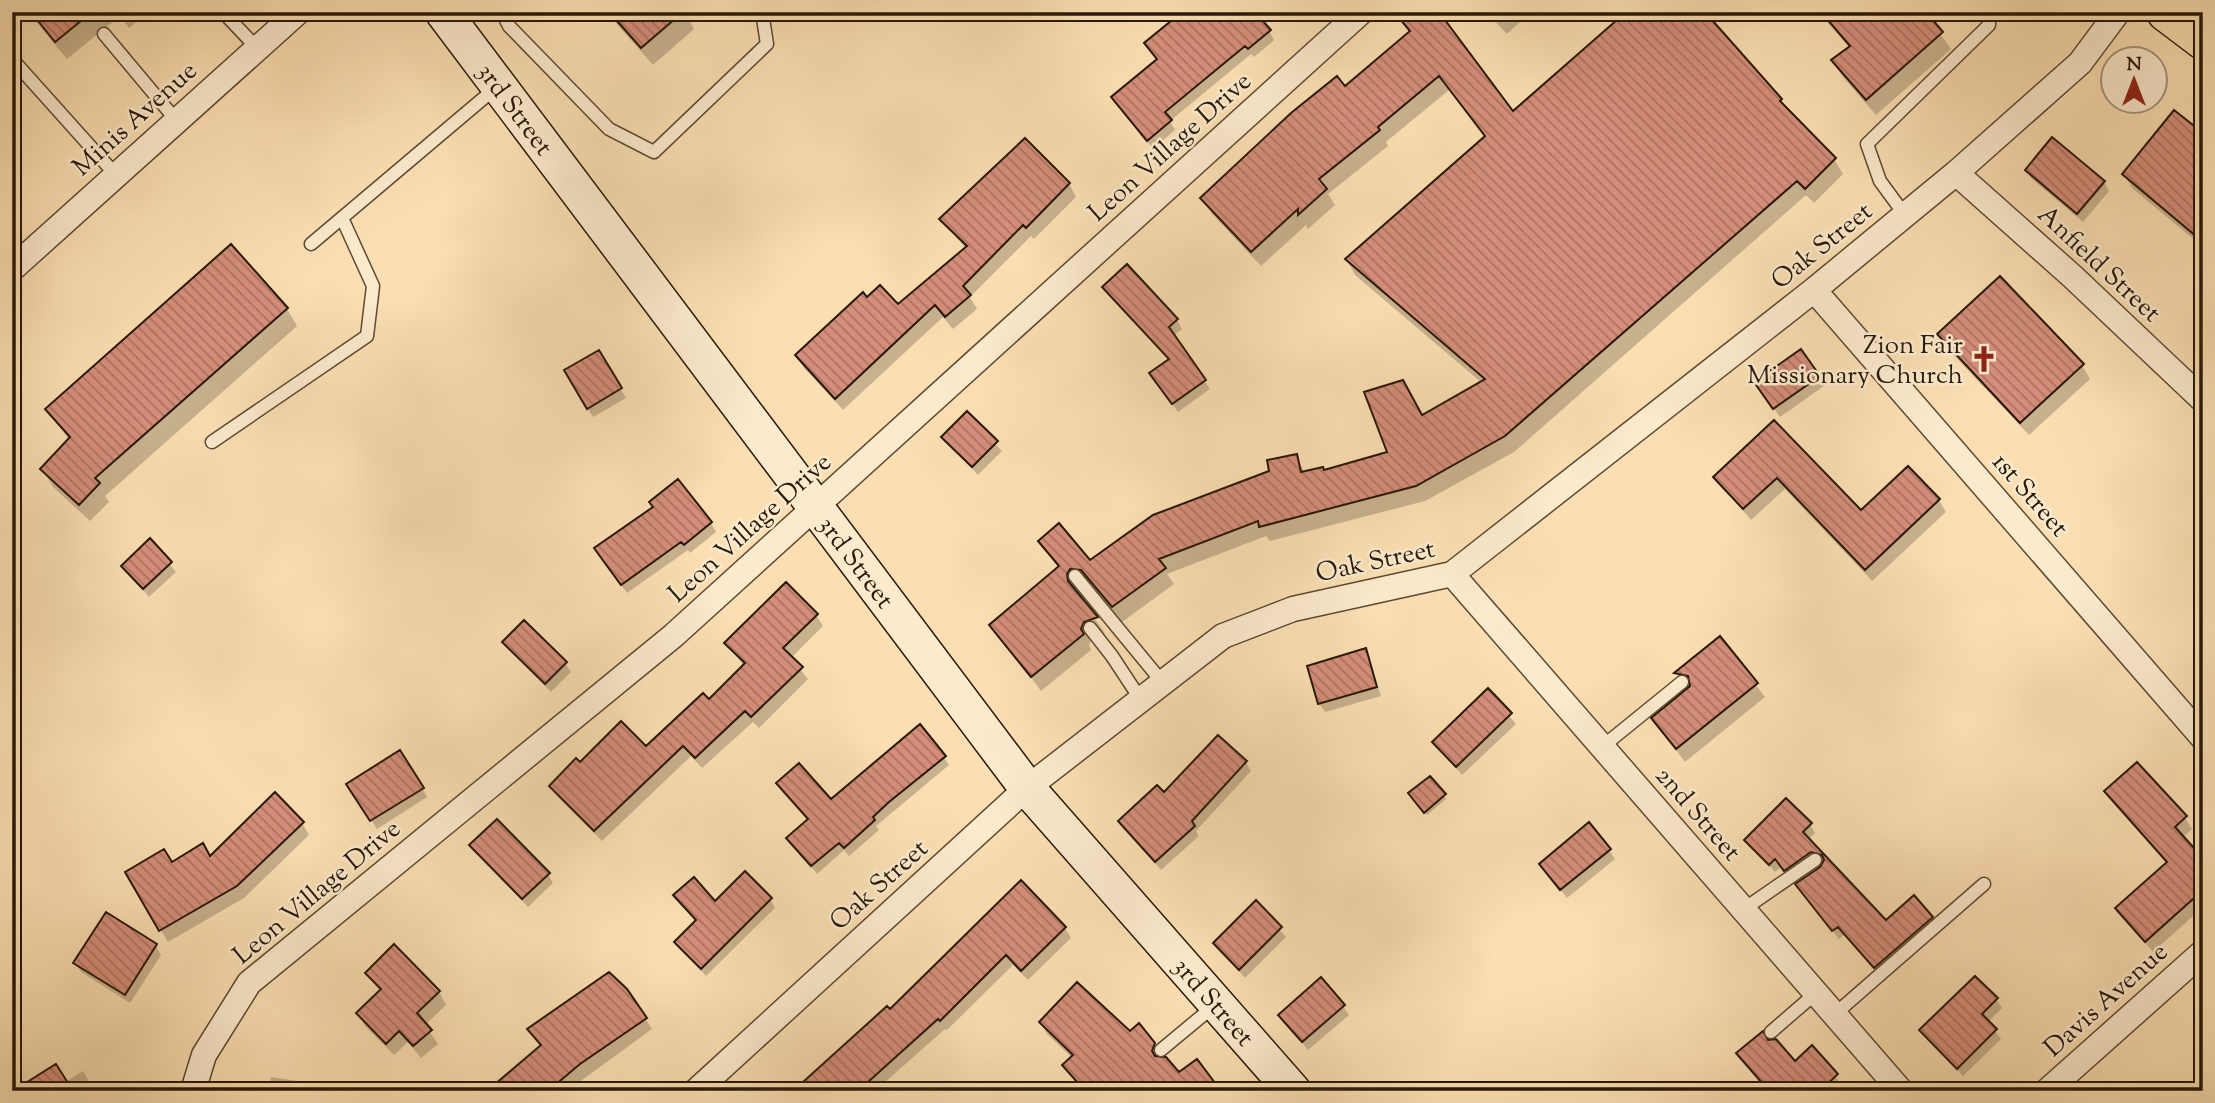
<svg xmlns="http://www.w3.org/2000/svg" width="2215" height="1103" viewBox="0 0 2215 1103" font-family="'Sorts Mill Goudy',serif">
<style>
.shadow{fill:#0003}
.building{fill:url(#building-back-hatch);stroke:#271809;stroke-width:2}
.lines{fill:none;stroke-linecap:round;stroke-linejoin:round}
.lane-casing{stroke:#5c4a33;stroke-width:15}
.street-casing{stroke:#5c4a33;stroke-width:27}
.secondary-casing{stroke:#271809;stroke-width:38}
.highway-casing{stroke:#271809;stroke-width:41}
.lane{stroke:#fceacd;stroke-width:12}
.street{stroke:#fceacd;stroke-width:24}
.secondary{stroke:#fceacd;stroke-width:35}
.highway{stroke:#fbdfb2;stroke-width:38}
.labels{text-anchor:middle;stroke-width:5;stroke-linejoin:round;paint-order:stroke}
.street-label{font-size:26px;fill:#271809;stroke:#fceacd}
.poi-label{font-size:26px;fill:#271809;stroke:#fceacd;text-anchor:end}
</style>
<defs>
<pattern id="building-back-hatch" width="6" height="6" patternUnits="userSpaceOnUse" patternTransform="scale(1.75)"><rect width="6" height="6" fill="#d58e7a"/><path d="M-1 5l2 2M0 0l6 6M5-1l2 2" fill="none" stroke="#ad7362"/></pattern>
</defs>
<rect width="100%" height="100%" fill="#fbdfb2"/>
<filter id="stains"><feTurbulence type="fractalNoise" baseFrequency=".00286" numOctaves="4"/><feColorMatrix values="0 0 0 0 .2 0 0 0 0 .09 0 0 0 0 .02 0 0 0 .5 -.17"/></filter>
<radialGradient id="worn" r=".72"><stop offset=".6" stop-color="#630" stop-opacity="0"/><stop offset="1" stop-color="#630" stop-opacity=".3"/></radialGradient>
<path class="shadow" d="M28,12H148L129,28L120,16L67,59Z
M606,12H684L694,29L653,65Z
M1486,12H1531L1507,34Z
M1703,12L1788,111L1834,159L1843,174L1814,203L1806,195L1514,452L1425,501L1270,541L1266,536L1167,574L1174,584L1122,622L1092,585L1079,584L1075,592L1105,633L1092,637L1089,645L1091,650L1041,691L992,625L1059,568L1040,541L1090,563L1271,472L1296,456L1305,473L1324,472L1390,453L1422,417L1482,383L1355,275L1347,260L1485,138L1449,90L1386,142L1388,146L1328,194L1335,205L1308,229L1306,225L1261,266L1212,214L1203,198L1410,34L1401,18L1513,113Z
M1818,12L1926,14L1951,49L1876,115L1842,76L1833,61L1850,48Z
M1269,31L1274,40L1254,57L1251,54L1170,121L1175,130L1153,149L1113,97L1158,60L1146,44Z
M2203,136V247L2132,188L2124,174Z
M1025,141L1069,184L1076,197L1034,239L1031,236L970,297L977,309L953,329L943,317L843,410L804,368L797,356L867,299L898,306L966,249L941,219Z
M2027,170L2104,182L2109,191L2083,222L2032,179Z
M1104,287L1177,320L1182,329L1173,336L1210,389L1178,412L1157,382L1169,361Z
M287,309L297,326L105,496L109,502L90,521L53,487L43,470L70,441L47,409Z
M1939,335L2082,365L2090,379L2029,435L1947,348Z
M1801,351L1824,386L1780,417L1761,391Z
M599,352L626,398L593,417L566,371Z
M967,413L1002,451L978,475L943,437Z
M1774,422L1861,513L1908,468L1939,500L1946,512L1872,581L1785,489L1751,520L1715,477Z
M711,523L716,532L690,553L688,550L627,593L602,558Z
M150,541L176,572L149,597L123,566Z
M816,615L823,626L791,658L808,679L759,728L753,722L702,768L691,756L602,841L558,797L551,786L580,764L646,748L709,702L744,666L726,643Z
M1720,639L1765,697L1685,762L1653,719L1690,688L1684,687L1677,674Z
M504,643L565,663L571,672L551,692Z
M1365,650L1381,696L1325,712L1319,703Z
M1488,691L1516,724L1462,775L1434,742Z
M944,757L949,765L876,826L879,830L849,856L844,850L817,874L789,838L809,820L779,783L831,801Z
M1246,762L1251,771L1196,831L1199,836L1161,870L1120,821L1164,795Z
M2137,764L2185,818L2192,829L2182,838L2203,861V907L2153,952L2117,909L2167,864L2106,792Z
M422,788L427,797L377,829L354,794Z
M1444,795L1446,799L1427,815L1412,798Z
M302,823L309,835L244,898L168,942L128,873L209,858Z
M1810,824L1815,833L1808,840L1885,922L1932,918L1937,927L1880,976L1844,935L1839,939L1797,885L1822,868L1824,862L1816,861L1790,879L1781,867L1775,872L1747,840Z
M471,845L548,874L553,883L528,907Z
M1609,850L1615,859L1567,898L1541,864Z
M1021,883L1065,928L1071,938L1028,980L1013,965L947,1030L945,1029L875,1091H796L890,1012Z
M675,895L715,903L770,899L775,908L706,976L676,942L697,922Z
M1256,903L1286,937L1245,978L1215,944Z
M107,915L156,946L161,955L130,1003L81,972L75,963Z
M394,946L439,992L446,1005L425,1025L438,1044L421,1058L408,1042L394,1055L365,1026L358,1013L380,992L367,973Z
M1996,999L2002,1008L1988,1022L2001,1039L1963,1076L1922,1031Z
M1343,1006L1349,1015L1308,1050L1280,1015Z
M645,1018L652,1029L567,1091H498L541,1047L529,1029Z
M1041,1023L1130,1034L1154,1044L1160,1058L1179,1074L1218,1091H1083L1064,1065L1072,1058L1047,1034Z
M1767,1042L1794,1063L1812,1047L1845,1089L1767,1091L1738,1054Z
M83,1071L95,1091H17L65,1082Z
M271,1077L317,1084L321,1091H269Z
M964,1081L974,1091H954Z"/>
<path class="building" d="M31,12H92L55,42Z
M609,12H683L641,48Z
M1182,12H1255L1271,30L1248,49L1245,46L1165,112L1172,120L1147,141L1111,97L1157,59L1144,43Z
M1394,12H1439L1513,111L1626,12H1705L1782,99L1780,101L1836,158L1805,189L1797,181L1505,436L1416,486L1259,527L1258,521L1159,559L1166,568L1112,607L1081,570L1070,569L1067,574L1068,581L1098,617L1084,622L1081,629L1084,634L1031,677L989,625L1059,566L1038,541L1059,523L1090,560L1153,515L1269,471L1267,460L1297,454L1301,472L1323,467L1324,470L1387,452L1364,392L1403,380L1422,415L1485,379L1345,259L1485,136L1439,76L1378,127L1380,130L1319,179L1327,189L1298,215V209L1251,252L1200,198L1291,113L1337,76L1345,86L1410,31Z
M1821,12H1926L1943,32L1866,100L1831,60L1850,46Z
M2174,110L2203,133V242L2122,174Z
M2052,137L2105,181L2077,214L2025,170Z
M1025,138L1070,183L1026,228L1023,225L963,286L971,295L945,317L935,305L835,399L795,355L863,292L867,297L880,285L898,304L967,246L939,219Z
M231,244L288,308L95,478L100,483L79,505L40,469L70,437L45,409Z
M1127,264L1178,319L1169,327L1206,380L1172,404L1149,373L1169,359L1102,287Z
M2000,276L2084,364L2020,423L1937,334Z
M1801,349L1820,376L1773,409L1754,382Z
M599,350L622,388L587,409L564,370Z
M967,411L998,441L972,467L941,437Z
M1774,420L1861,510L1908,466L1940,499L1865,570L1777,478L1743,509L1713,477Z
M678,479L712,522L684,545L681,542L621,585L594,548L653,507L649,502Z
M150,538L172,562L143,589L121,566Z
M786,582L818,614L783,648L803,667L751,717L745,711L695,758L683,746L594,831L549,786L576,758L580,762L621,721L646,746L703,693L709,699L745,663L724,643Z
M524,620L567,662L545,684L502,642Z
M1720,636L1758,683L1676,749L1651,718L1690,686L1688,676L1674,673Z
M1366,648L1377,687L1318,704L1307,666Z
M1488,688L1512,713L1456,767L1432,742Z
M920,724L946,756L889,802L873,817L875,820L844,848L839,843L811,866L786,838L808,819L776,783L799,763L831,799Z
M1218,735L1247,761L1192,821L1195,826L1155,862L1118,821L1157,785L1164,792Z
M400,750L424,788L370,821L346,784Z
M2137,762L2187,816L2175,827L2203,858V890L2145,942L2115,908L2167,862L2104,791Z
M1430,776L1446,794L1424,813L1408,793Z
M275,792L304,822L237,886L159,931L125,872L164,849L172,862L203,843L210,856Z
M1786,798L1812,823L1803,832L1886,920L1914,895L1933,917L1874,968L1838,927L1832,931L1795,884L1820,867L1824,860L1822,855L1811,852L1784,871L1775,859L1769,865L1744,840Z
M497,819L550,873L522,899L469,845Z
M1589,822L1611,849L1560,890L1539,864Z
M745,871L772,898L701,969L674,942L696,920L673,895L694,877L715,901Z
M1021,880L1066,927L1021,971L1006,955L940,1021L938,1019L858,1091H793L887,1006L890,1009Z
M1256,900L1282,927L1239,970L1213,943Z
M106,912L157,944L125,995L73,963Z
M394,944L440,991L417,1013L432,1030L413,1046L399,1031L386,1044L356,1013L381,989L365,973Z
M609,972L627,989L647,1018L580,1064L548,1091H487L541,1045L527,1029Z
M1975,976L1998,998L1982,1014L1997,1029L1957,1069L1919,1030Z
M1321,977L1345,1005L1302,1042L1278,1015Z
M1077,982L1130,1031L1139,1023L1155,1043L1152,1051L1155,1056L1166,1057L1179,1072L1197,1059L1221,1091H1085L1062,1065L1073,1055L1039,1022Z
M1763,1031L1768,1040L1776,1039L1795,1061L1812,1045L1838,1074L1820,1091H1769L1736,1053Z
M56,1064L73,1091H13Z"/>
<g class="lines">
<defs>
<path id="lane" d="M223,12L257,48
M502,12L509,26L609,129L654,152L767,44L762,12
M104,34L176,120
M12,59L115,174
M1905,215L1880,181L1867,144L1989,25V12
M311,244L498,86
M212,442L367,336L373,286L342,218
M1075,576L1163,683
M1090,628L1112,656L1141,700
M1602,747L1682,682
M1744,909L1815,860
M1835,1014L1984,884
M1771,1032L1816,993
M1161,1050L1214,1006"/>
<path id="street" d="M1956,173L2073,277L2203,400
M12,269L298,12
M1814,290L2203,738
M1452,574L1901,1091
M193,1091L204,1055L249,983L673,636L1361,12
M696,1091L1027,788L1223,636L1293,609L1452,574L1814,290L1956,173L2080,63L2118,12
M2047,1091L2203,952"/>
<g id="secondary">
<path id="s1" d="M443,12L1027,788L1293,1091"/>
</g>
<path id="highway" d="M2166,12L2203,40"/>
</defs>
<use href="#lane" class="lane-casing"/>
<use href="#street" class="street-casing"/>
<use href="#secondary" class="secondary-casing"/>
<use href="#highway" class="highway-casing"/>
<use href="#lane" class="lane"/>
<use href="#street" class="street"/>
<use href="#secondary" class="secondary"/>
<use href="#highway" class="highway"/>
</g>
<defs>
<symbol id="church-bare" viewBox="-9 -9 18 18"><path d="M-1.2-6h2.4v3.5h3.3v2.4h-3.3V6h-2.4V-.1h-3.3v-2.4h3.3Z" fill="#8f2418" stroke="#fceacd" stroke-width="2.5" paint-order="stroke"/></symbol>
</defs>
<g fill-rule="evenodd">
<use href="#church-bare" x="1965" y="340" width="38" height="38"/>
</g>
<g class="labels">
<g class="street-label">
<text dy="9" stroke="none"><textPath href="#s1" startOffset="121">3rd Street</textPath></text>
<text transform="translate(134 118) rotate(-42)" y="9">Minis Avenue</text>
<text transform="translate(1169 146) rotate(-42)" y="9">Leon Village Drive</text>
<text transform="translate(1821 245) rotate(-39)" y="9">Oak Street</text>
<text transform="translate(2100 263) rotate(43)" y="9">Anfield Street</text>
<text transform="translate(2031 494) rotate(49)" y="9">1st Street</text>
<text transform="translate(749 527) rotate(-42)" y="9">Leon Village Drive</text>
<text transform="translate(1375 560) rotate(-12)" y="9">Oak Street</text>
<text dy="9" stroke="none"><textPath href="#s1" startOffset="688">3rd Street</textPath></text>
<text transform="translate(1699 813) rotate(49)" y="9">2nd Street</text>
<text transform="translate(878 884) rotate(-42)" y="9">Oak Street</text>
<text transform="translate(316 891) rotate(-40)" y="9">Leon Village Drive</text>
<text transform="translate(2105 999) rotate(-42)" y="9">Davis Avenue</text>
<text dy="9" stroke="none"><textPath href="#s1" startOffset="1255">3rd Street</textPath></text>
</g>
<g class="poi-label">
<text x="1963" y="353">Zion Fair<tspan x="1963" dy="30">Missionary Church</tspan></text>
</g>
</g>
<rect width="2215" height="1103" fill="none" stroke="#fbdfb2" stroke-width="42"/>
<rect x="14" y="14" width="2187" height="1075" fill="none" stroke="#271809" stroke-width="3.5"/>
<rect x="21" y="21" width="2173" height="1061" fill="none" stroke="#271809" stroke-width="2"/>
<g transform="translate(2134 80)"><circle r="33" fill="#fceacd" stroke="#a7967f" stroke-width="2"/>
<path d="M0-5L12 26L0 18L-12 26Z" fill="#8f2418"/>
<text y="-10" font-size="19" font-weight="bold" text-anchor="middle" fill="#271809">N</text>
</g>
<rect width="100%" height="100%" filter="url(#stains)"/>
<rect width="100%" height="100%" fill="url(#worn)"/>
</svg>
